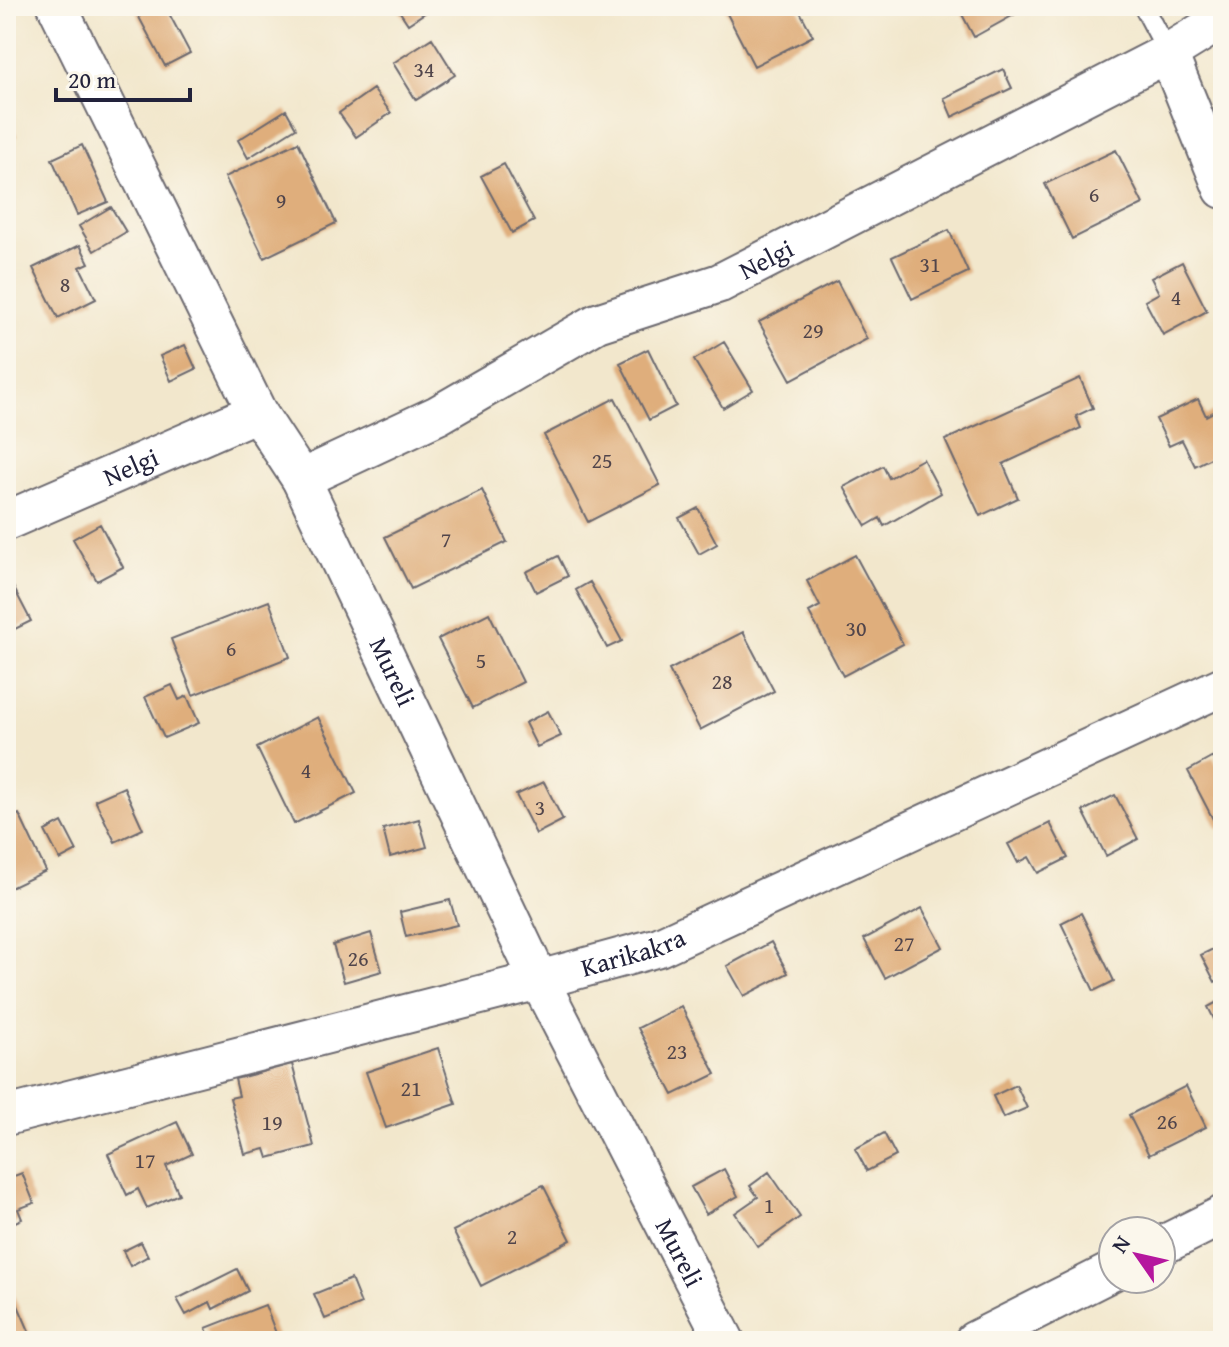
<svg xmlns="http://www.w3.org/2000/svg" width="1229" height="1347" viewBox="0 0 1229 1347" font-family="'Gentium Book Plus',serif">
<style>
.building{fill:#dfae7c}
.lines{fill:none;stroke-linecap:round;stroke-linejoin:round}
.service-casing{stroke:#6b676e;stroke-width:22}
.minor-casing{stroke:#6b676e;stroke-width:42}
.service{stroke:#fff;stroke-width:18}
.minor{stroke:#fff;stroke-width:38}
.labels{text-anchor:middle;stroke-width:8;stroke-linejoin:round;paint-order:stroke}
.number-label{font-size:22px;fill:#51454b}
.street-label{font-size:26px;fill:#22223b;stroke:#fbf7ec}
</style>
<rect width="100%" height="100%" fill="#fbf7ec"/>
<filter id="ink" filterUnits="userSpaceOnUse"><feTurbulence type="fractalNoise" baseFrequency=".0125" numOctaves="2"/><feDisplacementMap in="SourceGraphic" scale="16" xChannelSelector="R" yChannelSelector="G"/><feConvolveMatrix kernelMatrix="1 2 1 2 8 2 1 2 1" color-interpolation-filters="sRGB"/></filter>
<filter id="wash" filterUnits="userSpaceOnUse"><feTurbulence type="fractalNoise" baseFrequency=".006" numOctaves="4" result="noise"/><feDisplacementMap in="SourceGraphic" scale="32" xChannelSelector="R" yChannelSelector="G"/><feGaussianBlur stdDeviation="1.8" result="paint"/><feColorMatrix in="noise" values="0 0 0 0 0 0 0 0 0 0 0 0 0 0 0 0 0 1.4 0 .05"/><feComposite in="paint" operator="in"/></filter>
<g filter="url(#wash)">
<rect width="100%" height="100%" fill="#f2e7cc"/>
<g id="blocks">
<path class="building" d="M133,6H165L190,53L165,66Z
M401,6H435L408,24L398,9Z
M723,6H797L813,36L754,66Z
M961,6H1030L974,37L958,7Z
M432,38L455,75L416,100L393,63Z
M1003,69L1012,88L952,117L944,98Z
M373,89L391,113L356,137L339,113Z
M286,110L296,128L248,158L238,140Z
M6,114L17,136L6,142Z
M298,142L336,223L264,258L225,177Z
M82,145L108,202L77,215L52,159Z
M1116,150L1143,204L1072,239L1045,184Z
M504,164L534,221L512,233L481,176Z
M111,207L126,232L94,251L79,226Z
M949,230L968,272L912,299L892,257Z
M80,245L89,263L80,267L96,299L58,318L33,268Z
M1182,262L1207,311L1163,335L1145,301L1159,293L1151,278Z
M837,281L867,339L791,380L759,322Z
M724,342L753,390L723,408L694,360Z
M185,345L196,369L171,381L160,356Z
M648,349L676,406L649,420L620,363Z
M1080,378L1093,408L1076,416L1081,428L1003,464L1018,498L980,516L945,440Z
M615,398L660,485L588,522L544,435Z
M1198,399L1206,416L1223,407V452L1195,466L1182,440L1169,446L1156,419Z
M923,459L941,493L884,526L880,518L866,526L844,487L883,466L889,478Z
M482,490L507,542L411,589L385,537Z
M698,508L717,544L699,554L679,518Z
M100,524L123,567L97,581L73,539Z
M855,555L903,644L843,676L809,612L820,606L807,581Z
M558,556L568,576L536,592L526,572Z
M6,573L31,621L11,631L6,621Z
M590,582L622,641L607,648L576,590Z
M269,601L290,657L193,695L171,639Z
M489,613L523,682L473,708L438,639Z
M743,632L774,691L700,730L669,670Z
M172,685L179,700L187,696L199,723L164,738L145,697Z
M548,711L561,736L537,747L525,723Z
M318,717L356,793L294,824L257,748Z
M1223,752V770L1216,756Z
M1213,757L1223,776V827L1218,829L1188,771Z
M544,782L563,820L536,834L516,795Z
M124,787L143,829L115,842L95,800Z
M1115,795L1138,839L1106,856L1083,811Z
M19,814L46,871L6,890V820Z
M419,819L427,847L390,857L383,829Z
M62,822L77,851L60,860L45,831Z
M1050,823L1068,858L1038,873L1029,857L1018,863L1008,844Z
M450,900L457,925L406,937L400,912Z
M922,908L943,947L885,978L864,939Z
M1081,913L1114,981L1094,991L1061,923Z
M371,933L382,971L344,982L333,945Z
M771,942L788,973L744,996L727,966Z
M1223,944V978L1215,982L1201,955Z
M1223,999V1037L1208,1007Z
M681,1006L716,1074L673,1095L638,1028Z
M438,1048L456,1104L386,1128L366,1072Z
M292,1064L314,1146L268,1158L265,1149L245,1154L230,1098L239,1096L235,1079Z
M1016,1085L1027,1108L1003,1118L993,1096Z
M1186,1086L1206,1127L1149,1155L1129,1115Z
M177,1122L192,1154L166,1166L179,1194L147,1208L138,1189L127,1195L108,1154Z
M884,1133L896,1156L867,1171L855,1149Z
M724,1169L738,1196L706,1214L691,1187Z
M769,1172L800,1217L758,1247L735,1213L758,1197L750,1186Z
M22,1173L34,1203L18,1209L22,1219L6,1226V1179Z
M543,1185L571,1240L481,1286L453,1231Z
M141,1242L148,1256L130,1266L123,1251Z
M237,1269L248,1291L213,1309L210,1302L186,1315L177,1299Z
M6,1278L30,1333L12,1341H6Z
M351,1279L361,1304L325,1319L314,1294Z
M265,1305L279,1341H211L206,1328Z"/>
</g>
</g>
<g filter="url(#ink)">
<use href="#blocks" fill-opacity="0" stroke="#6b676e" stroke-width="2"/>
<g class="lines">
<defs>
<path id="service" d="M1143,6L1168,53"/>
<g id="minor">
<path id="s1" d="M57,6L257,412L301,479L539,980L725,1341"/>
<path d="M1168,53L1223,189"/>
<path id="s2" d="M301,479L438,415L597,323L720,283L1168,53L1223,19"/>
<path id="s3" d="M6,521L257,412"/>
<path id="s4" d="M6,1116L539,980L659,947L1223,686"/>
<path d="M1161,1246L1223,1215"/>
<path d="M974,1341L1113,1271"/>
</g>
</defs>
<use href="#service" class="service-casing"/>
<use href="#minor" class="minor-casing"/>
<use href="#service" class="service"/>
<use href="#minor" class="minor"/>
</g>
</g>
<g class="labels">
<g class="number-label">
<text x="424" y="77">34</text>
<text x="1094" y="202">6</text>
<text x="281" y="208">9</text>
<text x="930" y="272">31</text>
<text x="65" y="292">8</text>
<text x="1176" y="305">4</text>
<text x="813" y="338">29</text>
<text x="602" y="468">25</text>
<text x="446" y="547">7</text>
<text x="856" y="636">30</text>
<text x="231" y="656">6</text>
<text x="481" y="668">5</text>
<text x="722" y="689">28</text>
<text x="306" y="778">4</text>
<text x="540" y="815">3</text>
<text x="904" y="951">27</text>
<text x="358" y="966">26</text>
<text x="677" y="1059">23</text>
<text x="411" y="1096">21</text>
<text x="1167" y="1129">26</text>
<text x="272" y="1130">19</text>
<text x="145" y="1168">17</text>
<text x="769" y="1213">1</text>
<text x="512" y="1244">2</text>
</g>
<g class="street-label">
<text dy="9" stroke="none"><textPath href="#s2" startOffset="516">Nelgi</textPath></text>
<text dy="9" stroke="none"><textPath href="#s3" startOffset="136">Nelgi</textPath></text>
<text dy="9" stroke="none"><textPath href="#s1" startOffset="746">Mureli</textPath></text>
<text dy="9" stroke="none"><textPath href="#s4" startOffset="648">Karikakra</textPath></text>
<text dy="9" stroke="none"><textPath href="#s1" startOffset="1394">Mureli</textPath></text>
</g>
</g>
<rect width="1229" height="1347" fill="none" stroke="#fbf7ec" stroke-width="32"/>
<g transform="translate(1137 1255) rotate(304)"><circle r="38" fill="#fbf7ec" stroke="#a4a2a5" stroke-width="2"/>
<path d="M0-6L14 30L0 20L-14 30Z" fill="#b5179e"/>
<text y="-12" font-size="22" font-weight="bold" text-anchor="middle" fill="#22223b">N</text>
</g>
<path d="M56 88v12h134v-12" fill="none" stroke="#22223b" stroke-width="4"/>
<text x="68" y="88" font-size="24" fill="#22223b" stroke="#fbf7ec" stroke-width="6" paint-order="stroke">20 m</text>
</svg>
